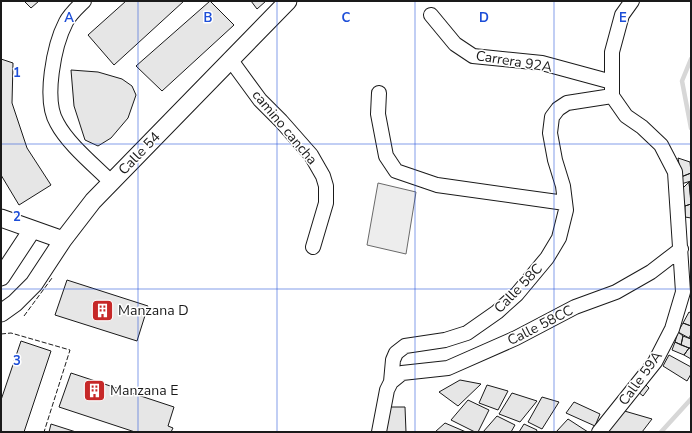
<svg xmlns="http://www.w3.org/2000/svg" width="692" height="433" viewBox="0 0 692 433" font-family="'Nunito Sans',sans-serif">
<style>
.built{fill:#ededed;stroke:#6a6a6a}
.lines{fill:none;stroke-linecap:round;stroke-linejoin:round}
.stream{stroke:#d7d7d7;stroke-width:4.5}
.building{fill:#e6e6e6;stroke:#1a1a1a}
.minor-casing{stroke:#1a1a1a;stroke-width:16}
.tertiary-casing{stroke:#1a1a1a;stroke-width:19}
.minor{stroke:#fff;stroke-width:14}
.tertiary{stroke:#fff;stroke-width:17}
.fence{stroke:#1a1a1a;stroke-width:1;stroke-dasharray:5 2;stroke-linecap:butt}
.grid{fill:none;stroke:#1d4ed8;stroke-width:1;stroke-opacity:0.55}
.labels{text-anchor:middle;stroke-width:3;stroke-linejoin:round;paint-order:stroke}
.street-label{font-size:14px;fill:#1a1a1a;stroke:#fff}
.poi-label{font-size:14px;fill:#1a1a1a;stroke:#fff;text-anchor:start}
.grid-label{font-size:13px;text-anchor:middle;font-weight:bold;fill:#1d4ed8;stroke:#fff;stroke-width:3;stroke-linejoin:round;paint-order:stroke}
</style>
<rect width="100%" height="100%" fill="#fff"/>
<path class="built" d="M378,183L416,192L406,254L367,245Z"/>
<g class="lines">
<path class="stream" d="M691,59L682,81L691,128
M661,432L691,399"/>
</g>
<path class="building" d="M24,1H39L31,8Z
M126,1H184L114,65L88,35Z
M210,1L234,25L162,91L136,66Z
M251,1H266L257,9Z
M1,59L13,63L12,103L27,148L51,185L19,205L1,175Z
M71,70L98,72L122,79L132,86L136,95L128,118L111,138L98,146L85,140L74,106Z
M678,158L690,162L691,173L681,177Z
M691,173V181L681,184V177Z
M691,181V200L689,182Z
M689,182L691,204L685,206L681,190Z
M691,204V218L685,217V206Z
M67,280L148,306L137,341L55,315Z
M689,312L691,313V326L683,323Z
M683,323L691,326V334L689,338L678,332Z
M678,332L683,336L681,345L675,342Z
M683,336L691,339V347L689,348L681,345Z
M21,341L51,351L24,432H1V400Z
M675,342L689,348L684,355L672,350Z
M689,348L691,349V359L684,355Z
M669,355L691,367V374L687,381L663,366Z
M71,373L174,407L168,426L173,428L171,432H135L59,407Z
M460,380L481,384L458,406L439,392Z
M644,383L649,388L643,396L637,391Z
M487,385L508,391L498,410L479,403Z
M512,393L537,401L520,422L499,414Z
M542,397L559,402L542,429L528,422Z
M468,400L489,410L478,432H475L451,420Z
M574,402L600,414L595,426L566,413Z
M386,407H405L406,432H384Z
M621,410L652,419L642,432H607Z
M497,416L515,425L511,432H483Z
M568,419L588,432H556Z
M445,423L466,432H435Z
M51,424L76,432H49Z
M524,424L537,430L536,432H519Z"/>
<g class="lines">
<defs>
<path id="minor" d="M84,1C78,7 70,14 66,22C54,45 43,100 57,123C68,144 94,165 111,182
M431,15L455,44L473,56L542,63L612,82
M230,59L260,100L281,121L311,155L323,176L326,186V203L313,247
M379,93L378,114L386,156L396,171L437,185L565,203
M391,382L393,360L396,353L405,346L445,340L467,333L497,312L517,294L547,258L559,238L566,210L563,186L555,160L550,133L552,117L558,109L567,103L612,96
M379,432L387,390L391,382L402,373L448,368L516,338L575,307L616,292L651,272L681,249
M599,432L655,362L672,329L683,292L675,172L661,145L642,127L626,116L612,96V52L622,15L632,1"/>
<path id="tertiary" d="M1,218L63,240
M1,277L32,230
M1,313L15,303L34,284L63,240L93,201L288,1"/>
</defs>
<use href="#minor" class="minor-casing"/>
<use href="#tertiary" class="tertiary-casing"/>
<use href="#minor" class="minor"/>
<use href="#tertiary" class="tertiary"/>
<path class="fence" d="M24,316L52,278
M1,334L11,333L70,350L44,432"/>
</g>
<path class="grid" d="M138,1V432M277,1V432M415,1V432M554,1V432M1,144H691M1,289H691"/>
<defs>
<symbol id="building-square" viewBox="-11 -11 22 22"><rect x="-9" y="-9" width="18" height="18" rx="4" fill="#c62828" stroke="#fff"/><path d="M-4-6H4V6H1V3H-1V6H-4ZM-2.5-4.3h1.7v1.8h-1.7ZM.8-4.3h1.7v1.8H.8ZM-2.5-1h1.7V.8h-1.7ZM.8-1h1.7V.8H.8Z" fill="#fff"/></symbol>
</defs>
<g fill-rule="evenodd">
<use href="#building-square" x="90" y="298" width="25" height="25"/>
<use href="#building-square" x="82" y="378" width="25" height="25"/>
</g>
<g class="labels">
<g class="street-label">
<text transform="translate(514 61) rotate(9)" y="5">Carrera 92A</text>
<text transform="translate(285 127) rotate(50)" y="5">camino cancha</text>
<text transform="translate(139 153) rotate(-46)" y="5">Calle 54</text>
<text transform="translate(518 288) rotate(-46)" y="5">Calle 58C</text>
<text transform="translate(540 325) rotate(-27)" y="5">Calle 58CC</text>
<text transform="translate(640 378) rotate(-54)" y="5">Calle 59A</text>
</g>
<g class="poi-label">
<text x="118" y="315">Manzana D</text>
<text x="110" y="395">Manzana E</text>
</g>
</g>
<g class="grid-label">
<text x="69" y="22">A</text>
<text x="208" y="22">B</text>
<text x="346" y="22">C</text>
<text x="484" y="22">D</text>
<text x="623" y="22">E</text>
<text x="17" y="77">1</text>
<text x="17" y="221">2</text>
<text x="17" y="365">3</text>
</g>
<rect width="692" height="433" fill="none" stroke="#1a1a1a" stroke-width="4"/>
</svg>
